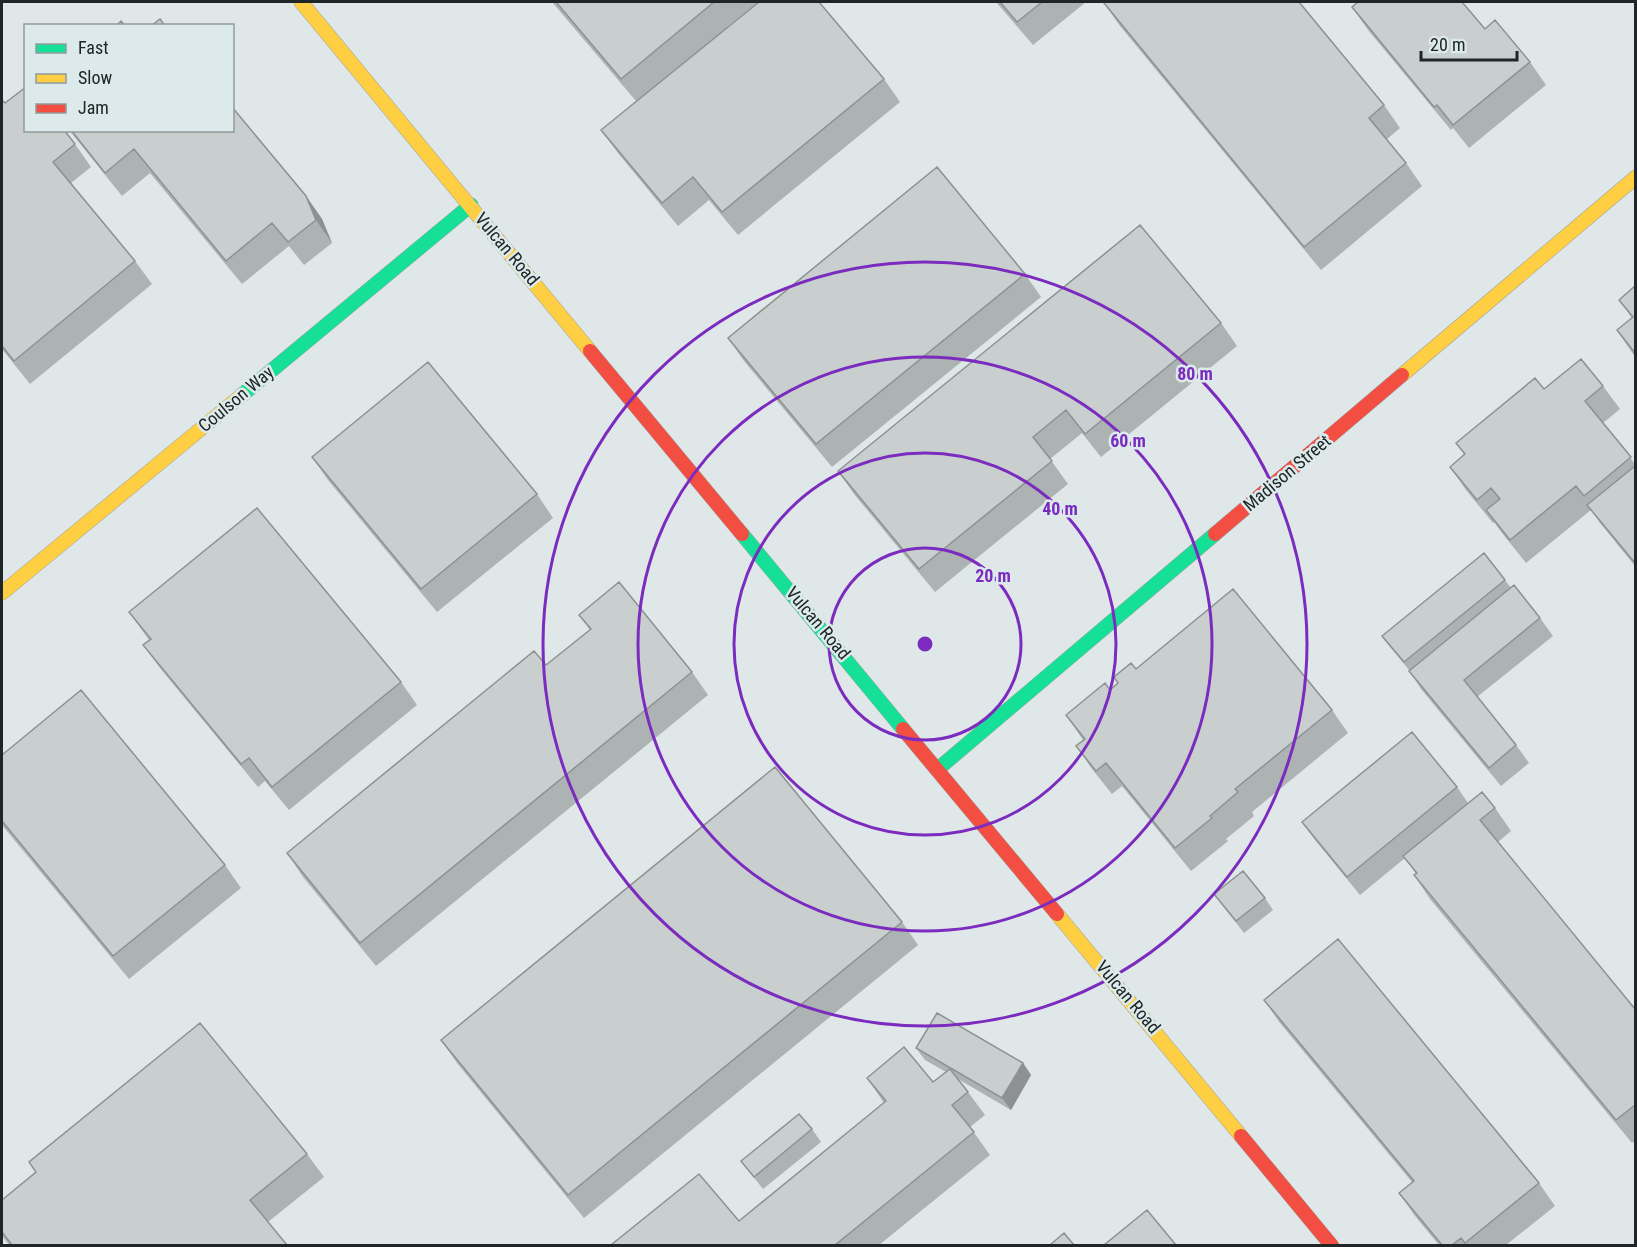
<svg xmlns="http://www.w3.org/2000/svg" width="1637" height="1247" viewBox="0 0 1637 1247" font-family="'Roboto Condensed',sans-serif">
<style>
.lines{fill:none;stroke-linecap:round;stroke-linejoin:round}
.fast-casing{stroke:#9ba1a2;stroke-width:15}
.slow-casing{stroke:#9ba1a2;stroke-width:15}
.jam-casing{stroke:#9ba1a2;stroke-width:15}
.fast{stroke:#16e098;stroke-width:14}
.slow{stroke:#ffcf43;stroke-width:14}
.jam{stroke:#f24e42;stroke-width:14}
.wall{fill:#adb2b2}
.shaded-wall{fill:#8d9191}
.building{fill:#c9cfcf;stroke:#8d9191;stroke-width:1.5}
.ring{fill:none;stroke:#7b2cbf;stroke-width:3}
.labels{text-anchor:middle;stroke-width:5;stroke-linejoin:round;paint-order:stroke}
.street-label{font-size:18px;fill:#202525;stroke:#dceaeb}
.centre{fill:#7b2cbf;stroke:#dceaeb;stroke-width:3}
.ring-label{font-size:18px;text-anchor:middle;font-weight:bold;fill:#7b2cbf;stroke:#dceaeb;stroke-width:5;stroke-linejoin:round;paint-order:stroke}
</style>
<rect width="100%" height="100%" fill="#e0e7e8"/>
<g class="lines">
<defs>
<path id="fast" d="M242,395L471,205
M742,534L903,729
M939,768L1215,534"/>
<path id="slow" d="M301,2L590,351
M1402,375L1636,177
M2,593L242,395
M1057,914L1241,1136"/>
<path id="jam" d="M590,351L742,534
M1215,534L1402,375
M903,729L1057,914
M1241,1136L1332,1246"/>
</defs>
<use href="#fast" class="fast-casing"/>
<use href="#slow" class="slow-casing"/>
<use href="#jam" class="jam-casing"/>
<use href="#fast" class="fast"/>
<use href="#slow" class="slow"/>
<use href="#jam" class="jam"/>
</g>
<path class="wall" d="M552,2H758L727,27L884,79L900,102L738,235L709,200L678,226L618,153L601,130L636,101Z
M996,2H1086L1033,45Z
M1104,3L1384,105L1400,128L1386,140L1406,163L1422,186L1321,270L1120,26Z
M1352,7L1485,29L1530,62L1546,85L1469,148L1453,128L1451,130L1368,30Z
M2,102L5,103L75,144L91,167L71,183L135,261L152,284L30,384L2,349Z
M69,130H232L306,196L322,219L332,243L304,265L289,246L242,284L150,173L122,196Z
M1025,274L1041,297L832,467L744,361L728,338Z
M1635,286V357L1617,330L1632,318L1619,300Z
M1221,323L1237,346L1101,457L1082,433L1050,459L1068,484L935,592L854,494L838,471Z
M1603,386L1620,409L1603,423L1635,464V566L1600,523L1591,510L1526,563L1502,533L1494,522L1493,523L1466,490L1450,467L1464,454L1456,443L1544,389Z
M312,457L537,494L553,518L437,612L328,480Z
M1505,580L1511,588L1540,618L1553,636L1477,697L1516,745L1529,763L1501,786L1421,689L1409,670L1391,648L1382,636Z
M129,612L401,682L417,705L289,810L265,781L258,787L160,668L143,645L149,640Z
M579,615L692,672L708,695L376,966L303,877L287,853L546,665L590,630Z
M1136,669L1332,710L1348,733L1252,812L1254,816L1226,839L1228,841L1191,871L1122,786L1112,794L1092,769L1076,746L1083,740L1066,715L1110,690Z
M2,755L225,865L241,888L129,979L2,825Z
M1457,787L1468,803L1495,808L1511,831L1498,842L1635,1009V1141L1632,1143L1430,899L1414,875L1416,874L1405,858L1360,895L1315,840L1302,822Z
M1214,894L1265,898L1273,910L1244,933L1223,906Z
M902,922L918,945L584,1218L457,1063L441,1040Z
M1264,1000L1539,1183L1555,1206L1506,1245H1439L1415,1216L1399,1193L1412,1182L1280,1023Z
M916,1048L1023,1063L1031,1075L1011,1110L958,1079L968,1092L985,1115L970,1127L990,1155L879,1245H611L739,1221L884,1103L867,1078L933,1082L946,1072L925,1060Z
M812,1129L821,1142L763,1189L741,1161Z
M307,1154L324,1177L268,1222L287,1245H9L2,1236V1200L36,1172L29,1162Z"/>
<path class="shaded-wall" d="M306,196L322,219L332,243L316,220Z
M1023,1063L1031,1075L1011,1110L1002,1098Z"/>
<path class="building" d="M556,2H714L621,79Z
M759,2H819L884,79L722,212L693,177L662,203L601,130Z
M1000,2H1042L1017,22Z
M1106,2H1299L1384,105L1369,118L1406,163L1304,247L1104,3Z
M1358,2H1462L1485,29L1495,20L1530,62L1453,125L1437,105L1434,107L1352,7Z
M160,19L165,26H151Z
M121,21L125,26H116Z
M26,87V130H64L75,144L53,162L135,261L14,361L2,346V102L3,101L5,103Z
M232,107L306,196L316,220L288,242L272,223L226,261L134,149L105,173L71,130H232Z
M937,167L1025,274L816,444L728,338Z
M1140,225L1221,323L1085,434L1066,410L1033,437L1052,461L919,569L838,471Z
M1635,286V353L1617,330L1633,317L1619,300Z
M1581,359L1603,386L1585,401L1631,457L1584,496L1576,486L1510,540L1486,510L1500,499L1491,488L1477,500L1450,467L1465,454L1456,443L1535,378L1544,389Z
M428,362L537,494L421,589L312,457Z
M1635,466V563L1587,505Z
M257,508L401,682L272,787L249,758L241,764L143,645L151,639L129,612Z
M1484,553L1505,580L1404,662L1382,636Z
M619,582L692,672L360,943L287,853L534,651L546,665L591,629L579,615Z
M1514,585L1540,618L1464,680L1516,745L1489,768L1409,671Z
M1233,589L1332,710L1235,789L1238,792L1210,816L1212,818L1175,848L1106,763L1096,771L1076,746L1085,739L1066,715L1105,683L1110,690L1118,683L1114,677L1131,663L1136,669Z
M81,690L225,865L113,956L2,821V755Z
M1412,732L1457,787L1347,877L1302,822Z
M775,767L902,922L568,1195L441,1040Z
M1482,792L1495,808L1480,820L1635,1009V1105L1616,1120L1414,875L1417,873L1403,856Z
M1243,871L1265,898L1236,921L1214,894Z
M1338,939L1539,1183L1465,1243L1461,1238L1452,1245H1442L1399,1193L1414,1181L1264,1000Z
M937,1013L1023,1063L1002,1098L916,1048Z
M200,1023L307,1154L250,1200L287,1245H12L2,1232V1200L36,1172L29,1162Z
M904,1047L933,1082L950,1069L968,1092L952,1105L974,1132L835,1245H611L699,1174L739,1221L886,1101L867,1078Z
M799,1114L812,1129L754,1177L741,1161Z
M1147,1210L1176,1245H1104Z
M1064,1233L1074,1245H1050Z"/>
<g class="ring">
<circle cx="925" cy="644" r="96"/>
<circle cx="925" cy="644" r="191"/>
<circle cx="925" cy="644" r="287"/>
<circle cx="925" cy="644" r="382"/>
</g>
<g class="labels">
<g class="street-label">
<text transform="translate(507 249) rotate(50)" y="6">Vulcan Road</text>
<text transform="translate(236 399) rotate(-40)" y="6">Coulson Way</text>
<text transform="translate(1287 473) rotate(-40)" y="6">Madison Street</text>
<text transform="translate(818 623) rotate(50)" y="6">Vulcan Road</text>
<text transform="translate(1128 997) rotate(50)" y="6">Vulcan Road</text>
</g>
</g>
<circle cx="925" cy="644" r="9" class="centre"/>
<g class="ring-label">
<text x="1195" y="380">80 m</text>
<text x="1128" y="447">60 m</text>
<text x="1060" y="515">40 m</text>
<text x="993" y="582">20 m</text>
</g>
<rect width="1637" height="1247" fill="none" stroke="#202525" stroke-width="6"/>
<rect x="24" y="24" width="210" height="108" fill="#dceaeb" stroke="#919b9c" stroke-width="1.5"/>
<rect x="36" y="44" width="30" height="9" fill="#16e098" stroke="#919b9c" stroke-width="1.5"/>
<text x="78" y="54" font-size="18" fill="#202525">Fast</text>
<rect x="36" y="74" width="30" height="9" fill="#ffcf43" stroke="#919b9c" stroke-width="1.5"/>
<text x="78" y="84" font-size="18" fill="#202525">Slow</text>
<rect x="36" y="104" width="30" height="9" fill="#f24e42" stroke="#919b9c" stroke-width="1.5"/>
<text x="78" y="114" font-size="18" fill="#202525">Jam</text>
<path d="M1421 51v9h96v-9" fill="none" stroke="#202525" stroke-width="3"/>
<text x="1430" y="51" font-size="18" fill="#202525" stroke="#dceaeb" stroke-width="4.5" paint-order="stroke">20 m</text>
</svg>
